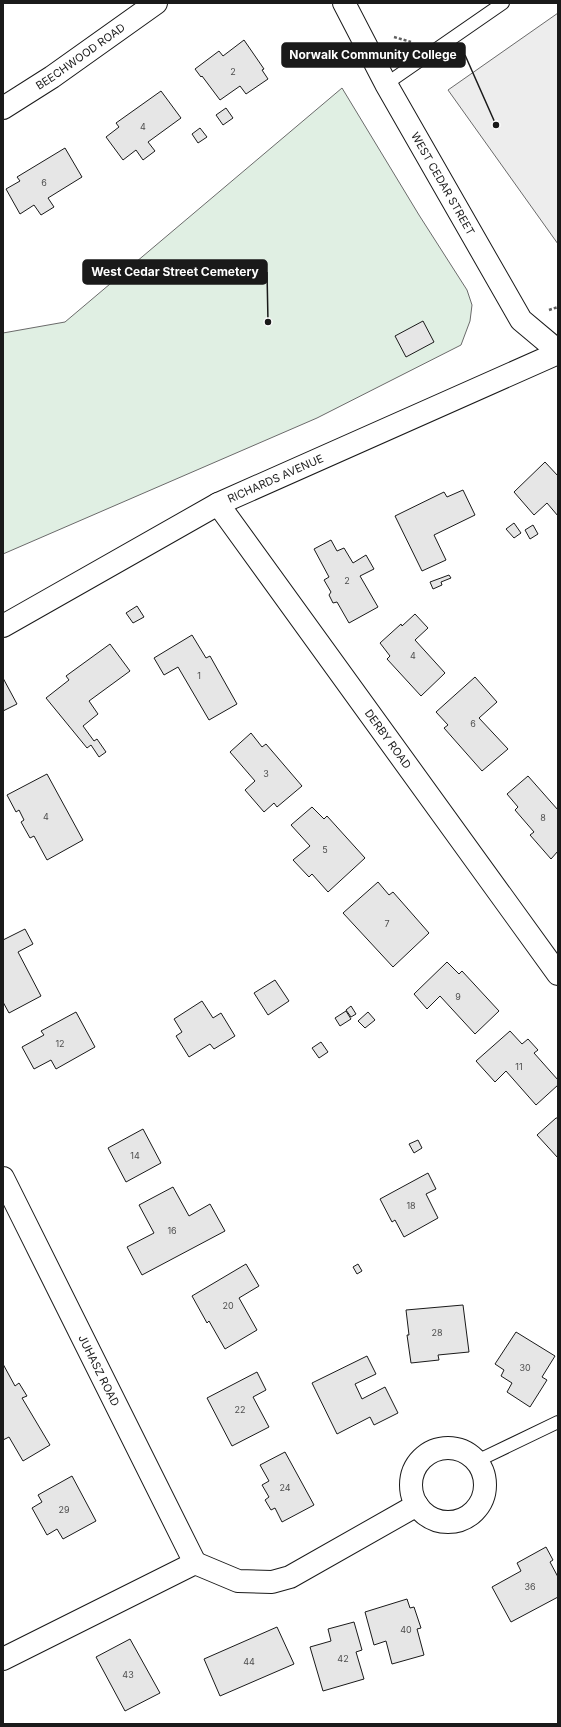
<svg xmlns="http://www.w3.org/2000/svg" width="561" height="1727" viewBox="0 0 561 1727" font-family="Inter,sans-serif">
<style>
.green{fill:#e0efe3;stroke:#6a6a6a}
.parking{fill:#ededed;stroke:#6a6a6a}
.building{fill:#e6e6e6;stroke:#1a1a1a}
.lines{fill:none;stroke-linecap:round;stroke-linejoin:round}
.service-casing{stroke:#1a1a1a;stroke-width:14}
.minor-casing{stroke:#1a1a1a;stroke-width:24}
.tertiary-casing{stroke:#1a1a1a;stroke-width:24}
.path{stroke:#5f5f5f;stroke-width:2.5;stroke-dasharray:3 2;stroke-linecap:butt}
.service{stroke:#fff;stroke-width:12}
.minor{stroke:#fff;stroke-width:22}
.tertiary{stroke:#fff;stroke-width:22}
.labels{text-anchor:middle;stroke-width:3;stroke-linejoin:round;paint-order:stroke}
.number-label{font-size:9px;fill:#4d4d4d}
.street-label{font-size:11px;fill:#1a1a1a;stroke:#fff}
.leader{fill:none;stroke:#1a1a1a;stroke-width:1.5}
.callout-dot{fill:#1a1a1a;stroke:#fff;stroke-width:1.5}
.callout{fill:#1a1a1a;stroke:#1a1a1a;stroke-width:1.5}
.callout-label{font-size:12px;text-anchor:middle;font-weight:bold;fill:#fff}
</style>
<rect width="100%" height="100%" fill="#fff"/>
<path class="green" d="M342,88L419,215L467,290L472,305L470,321L461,345L317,418L3,554V333L65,322Z"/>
<path class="parking" d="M558,13V244L448,90Z"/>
<path class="building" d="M244,40L264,69L262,70L268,79L246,94L240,86L220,100L202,76L201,77L195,69L219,51L223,56Z
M161,91L181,118L148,142L155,151L143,160L136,150L123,160L106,137L119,127L116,123Z
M226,108L233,118L223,125L216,115Z
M200,128L207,137L198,143L192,134Z
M65,148L82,177L48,198L54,207L41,215L34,205L20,214L6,189L20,181L17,177Z
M423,321L434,342L406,357L395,336Z
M545,462L558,476V516L547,503L534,515L514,492Z
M463,490L475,515L434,535L446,560L422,571L395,516L444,492L447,497Z
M514,523L521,533L514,538L506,529Z
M533,525L538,534L530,539L525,530Z
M331,540L337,551L344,548L353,563L366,555L374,569L360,576L378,607L349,623L337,602L333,603L329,595L331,592L324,580L329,577L314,549Z
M449,575L451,578L441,582L442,585L433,589L430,582Z
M137,606L144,617L133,623L126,613Z
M415,614L428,628L415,640L445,673L421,696L387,659L390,656L380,643L401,624L402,626Z
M192,635L206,658L210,656L237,704L209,720L178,667L164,675L154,658Z
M110,644L130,671L89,701L98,714L83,726L94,741L97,739L106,752L99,757L91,745L87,748L46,698L69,680L66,676Z
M475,677L497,702L479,718L508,749L482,771L444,728L448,725L436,712Z
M3,678L17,704L3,711Z
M251,733L262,747L266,744L302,786L277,807L274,803L264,812L245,790L255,781L230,752Z
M47,774L83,840L47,860L34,836L30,838L21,822L24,820L19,810L16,812L7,795Z
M528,776L558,810V851L551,859L530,835L534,832L515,810L518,807L507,794Z
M312,807L324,819L327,816L365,858L328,892L312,874L309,877L293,860L310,846L291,825Z
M378,882L389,895L393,892L429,933L393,967L343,913Z
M25,929L33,944L18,952L41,996L9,1013L3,1002V940Z
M447,962L459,974L462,971L499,1011L475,1034L440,996L427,1009L414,994Z
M275,980L289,1001L268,1015L254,993Z
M202,1001L213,1018L221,1013L235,1036L214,1049L210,1044L189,1057L176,1036L182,1032L174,1019Z
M351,1006L356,1014L351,1017L346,1010Z
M346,1011L351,1019L340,1026L335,1018Z
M76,1012L95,1047L56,1069L51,1060L34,1069L22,1047L44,1035L41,1031Z
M368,1012L375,1020L365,1028L358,1021Z
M510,1031L522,1044L528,1039L538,1050L534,1053L558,1080V1085L536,1105L506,1071L495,1082L476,1061Z
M321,1042L328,1052L319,1058L312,1048Z
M556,1118H558V1158L537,1135Z
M143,1129L161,1163L126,1182L108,1148Z
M418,1140L422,1148L414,1153L409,1144Z
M428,1173L436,1189L426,1194L438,1218L404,1237L395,1220L392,1222L380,1199Z
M173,1187L189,1216L210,1204L225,1231L142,1275L127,1247L154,1233L139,1205Z
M246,1264L259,1286L239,1298L257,1330L225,1349L209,1321L207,1323L192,1296Z
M358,1264L362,1271L357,1274L353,1267Z
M463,1305L469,1352L438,1355L439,1360L411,1363L407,1335H409L406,1310Z
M516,1332L555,1356L542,1377L547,1380L530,1407L507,1392L512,1383L501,1376L504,1370L495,1364Z
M367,1356L376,1374L355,1384L362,1399L385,1387L398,1413L374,1425L370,1417L337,1434L312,1383Z
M3,1364L15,1386L19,1383L27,1396L22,1398L50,1445L23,1461L9,1437L3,1440Z
M257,1372L266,1390L253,1397L269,1427L232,1446L207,1398Z
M285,1452L314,1505L282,1522L275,1508L271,1510L265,1500L269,1497L262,1485L269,1481L260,1465Z
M72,1476L96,1521L63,1539L57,1529L47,1535L32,1508L42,1502L38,1495Z
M546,1547L553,1560L550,1562L558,1577V1597L511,1622L492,1587L521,1571L517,1563Z
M407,1599L410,1608L414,1607L421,1628L417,1629L424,1655L392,1664L386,1641L374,1645L365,1612Z
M354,1622L362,1650L356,1652L364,1679L323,1691L310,1647L331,1641L328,1629Z
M277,1627L294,1664L220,1696L204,1659Z
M130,1639L160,1693L125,1711L96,1657Z"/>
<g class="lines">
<defs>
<path id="service" d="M386,84L503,3
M477,1461L558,1422"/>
<g id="minor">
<path id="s1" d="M344,3L386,84L521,320L558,351"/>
<path id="s2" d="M3,108L52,77L156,3"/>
<path id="s3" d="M218,504L558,974"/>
<path id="s4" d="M3,1178L195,1563"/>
<circle cx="448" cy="1485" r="37"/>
<path d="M3,1659L195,1563L238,1581L272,1582L290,1577L417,1505"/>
</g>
<g id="tertiary">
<path id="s5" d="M3,626L218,504L558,353"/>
</g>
</defs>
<use href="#service" class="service-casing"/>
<use href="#minor" class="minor-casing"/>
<use href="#tertiary" class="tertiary-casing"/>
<path class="path" d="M394,37L411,42
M549,310L558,307"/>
<use href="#service" class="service"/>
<use href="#minor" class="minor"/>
<use href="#tertiary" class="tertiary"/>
</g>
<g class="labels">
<g class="number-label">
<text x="233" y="75">2</text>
<text x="143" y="130">4</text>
<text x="44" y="186">6</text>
<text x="347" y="584">2</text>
<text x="413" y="659">4</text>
<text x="199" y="679">1</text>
<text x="473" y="727">6</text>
<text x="266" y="777">3</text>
<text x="46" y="820">4</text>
<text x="543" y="821">8</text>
<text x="325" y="853">5</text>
<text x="387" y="927">7</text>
<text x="458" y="1000">9</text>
<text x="60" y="1047">12</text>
<text x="519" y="1070">11</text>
<text x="135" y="1159">14</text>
<text x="411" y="1209">18</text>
<text x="172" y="1234">16</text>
<text x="228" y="1309">20</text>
<text x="437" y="1336">28</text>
<text x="525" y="1371">30</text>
<text x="240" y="1413">22</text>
<text x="285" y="1491">24</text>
<text x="64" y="1513">29</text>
<text x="530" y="1590">36</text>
<text x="406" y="1633">40</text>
<text x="343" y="1662">42</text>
<text x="249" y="1665">44</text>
<text x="128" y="1678">43</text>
</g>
<g class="street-label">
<text dy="4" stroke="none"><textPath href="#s2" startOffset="93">BEECHWOOD ROAD</textPath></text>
<text dy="4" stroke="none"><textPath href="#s1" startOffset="206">WEST CEDAR STREET</textPath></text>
<text dy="4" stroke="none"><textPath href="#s5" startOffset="310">RICHARDS AVENUE</textPath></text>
<text dy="4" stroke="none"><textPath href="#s3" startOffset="290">DERBY ROAD</textPath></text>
<text dy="4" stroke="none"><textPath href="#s4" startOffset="215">JUHASZ ROAD</textPath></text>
</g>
</g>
<path class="leader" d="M496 125L465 55M268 322L267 272"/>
<g class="callout-dot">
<circle cx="496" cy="125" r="4"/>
<circle cx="268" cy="322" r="4"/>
</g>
<g class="callout">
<rect x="282" y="43" width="183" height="24" rx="4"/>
<rect x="83" y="260" width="184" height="24" rx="4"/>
</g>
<g class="callout-label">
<text x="373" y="59">Norwalk Community College</text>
<text x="175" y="276">West Cedar Street Cemetery</text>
</g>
<rect width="561" height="1727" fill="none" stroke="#1a1a1a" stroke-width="8"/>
</svg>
